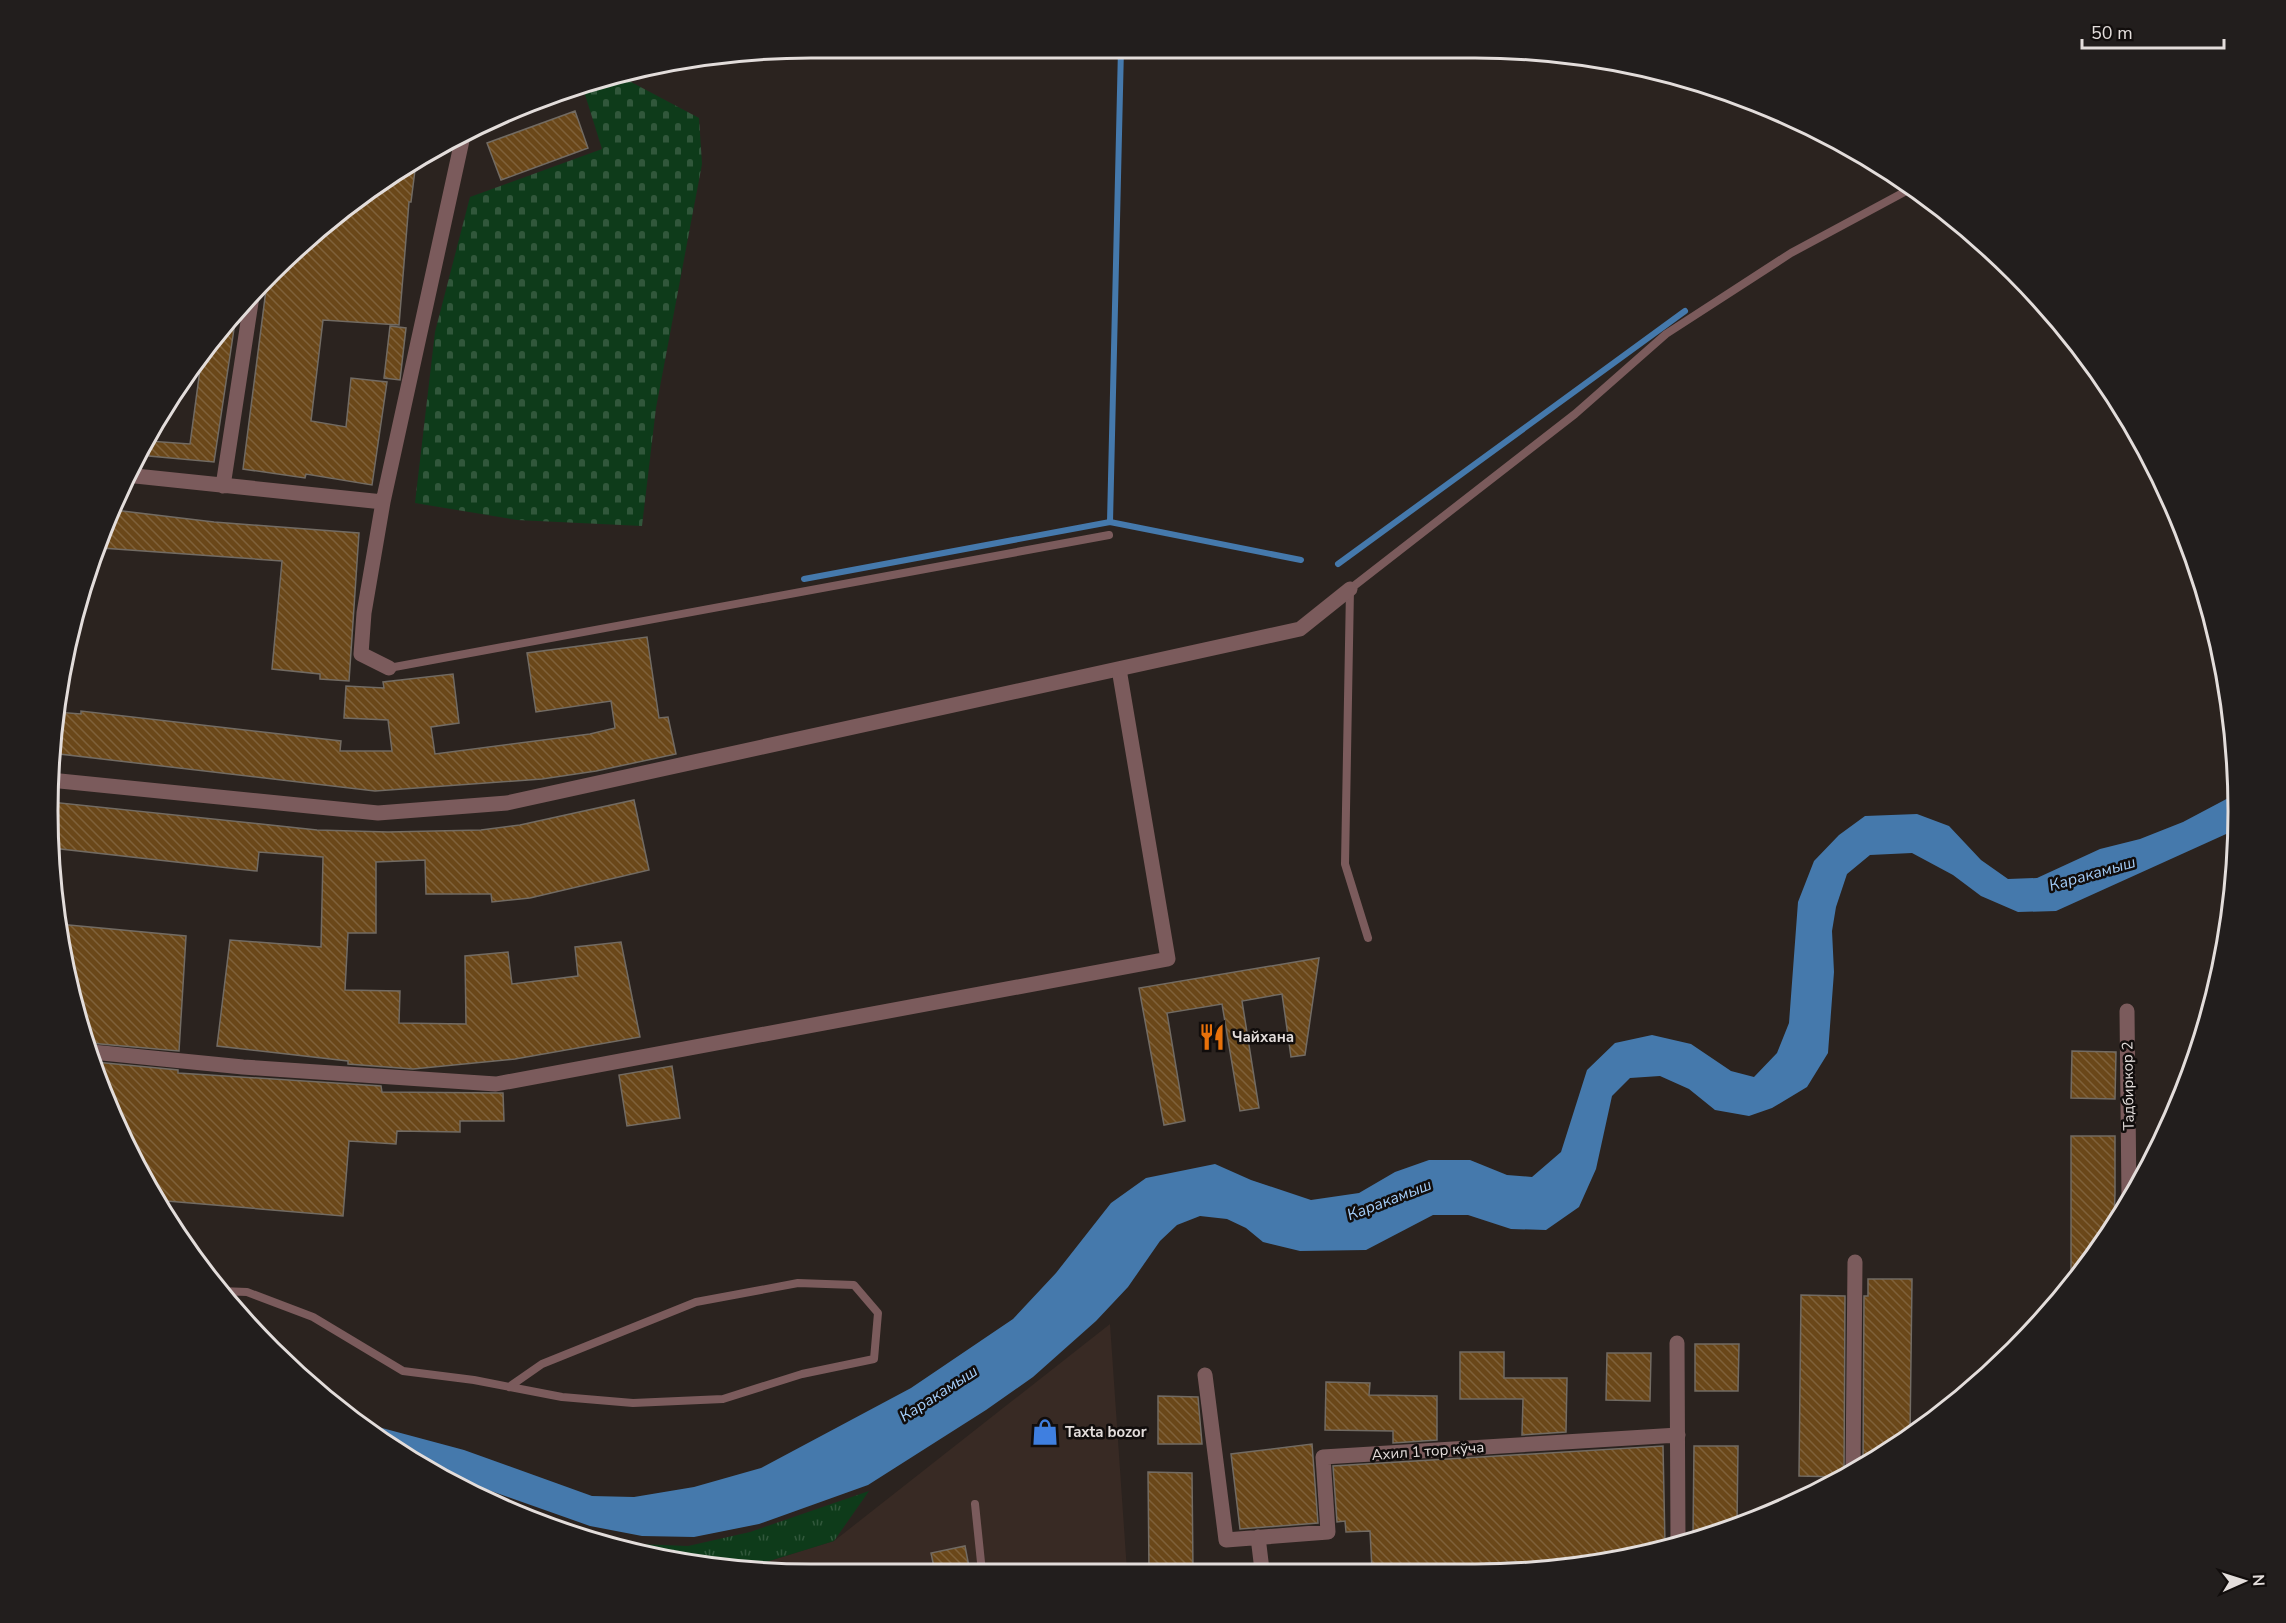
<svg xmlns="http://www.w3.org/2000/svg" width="2286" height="1623" viewBox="0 0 2286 1623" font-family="'Nunito Sans',sans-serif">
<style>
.built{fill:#382a24}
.grass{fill:url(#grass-tufts)}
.cemetery{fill:url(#cemetery-stones)}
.water{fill:#4579ac}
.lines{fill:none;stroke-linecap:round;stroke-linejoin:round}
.stream{stroke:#4579ac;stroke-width:6}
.building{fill:url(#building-back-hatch);stroke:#726b63;stroke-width:1.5}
.service{stroke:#7b5b5c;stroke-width:8}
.minor{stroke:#7b5b5c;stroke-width:15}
.labels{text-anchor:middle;stroke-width:5;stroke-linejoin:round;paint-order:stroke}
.poi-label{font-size:15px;font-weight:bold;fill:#e3dddb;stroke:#110d0c;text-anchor:start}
.street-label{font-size:15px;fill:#e3dddb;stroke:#110d0c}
.water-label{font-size:16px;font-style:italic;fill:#a3cdf9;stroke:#110d0c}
.rim{fill:none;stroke:#e3dddb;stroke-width:3}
</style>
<defs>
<pattern id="grass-tufts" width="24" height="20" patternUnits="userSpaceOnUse" patternTransform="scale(1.5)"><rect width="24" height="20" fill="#0e3b1a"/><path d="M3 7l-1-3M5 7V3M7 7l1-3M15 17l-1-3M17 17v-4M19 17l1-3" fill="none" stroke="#31573b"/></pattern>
<pattern id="cemetery-stones" width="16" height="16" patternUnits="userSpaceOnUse" patternTransform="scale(1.5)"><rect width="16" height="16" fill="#0e3b1a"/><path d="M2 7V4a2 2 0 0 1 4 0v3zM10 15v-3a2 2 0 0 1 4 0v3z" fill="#31573b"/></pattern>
<pattern id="building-back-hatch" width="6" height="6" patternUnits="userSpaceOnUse" patternTransform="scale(1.5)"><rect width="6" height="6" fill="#6a4719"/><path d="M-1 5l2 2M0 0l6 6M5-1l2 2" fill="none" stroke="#7f613a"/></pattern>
</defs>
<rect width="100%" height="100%" fill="#2b231f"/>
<path class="built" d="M1110,1324L1127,1571L762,1573L740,1570L834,1541Z"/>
<path class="grass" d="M869,1491L834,1541L740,1570L614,1549L470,1494L637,1544L688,1546L750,1532Z"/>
<path class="cemetery" d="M616,74L699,118L702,164L656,408L642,526L517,520L415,503L435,332L470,197L602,149L582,85Z"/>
<path class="water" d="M2234,795L2235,830L2056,911L2018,912L1981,896L1953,875L1912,853L1870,855L1847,874L1836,907L1832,931L1834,972L1828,1053L1807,1087L1772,1108L1749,1116L1715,1110L1689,1089L1660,1076L1630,1078L1612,1096L1596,1169L1579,1207L1546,1230L1511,1229L1468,1215H1433L1366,1250L1300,1251L1263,1242L1246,1228L1227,1219L1200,1216L1177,1225L1160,1241L1128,1287L1096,1321L1033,1377L986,1410L868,1485L759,1524L694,1537L642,1536L590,1526L474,1485L441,1476L346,1417L335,1407L382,1428L464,1450L592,1496L634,1497L694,1487L761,1468L911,1388L1013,1319L1056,1273L1111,1203L1146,1178L1215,1164L1251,1180L1311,1200L1359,1193L1395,1172L1429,1160H1470L1507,1175L1532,1177L1561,1152L1587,1070L1615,1043L1652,1035L1691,1044L1731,1071L1754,1077L1777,1053L1789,1023L1798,902L1814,861L1839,835L1865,816L1917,814L1949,826L1981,860L2008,879L2037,878L2100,849L2140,839L2183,822Z"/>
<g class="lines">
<path class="stream" d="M1110,522L1121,48
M1338,564L1685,311
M804,579L1110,522L1301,560"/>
</g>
<path class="building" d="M575,111L588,148L501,180L487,143Z
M402,169L415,170L411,202H409L399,325L323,320L311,421L346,427L351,378L387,382L372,485L306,474L305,478L243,469L267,282L388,176Z
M237,309L214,462L149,456V441L190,444L201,362Z
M390,326L406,328L400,380L384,378Z
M114,510L214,522L359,533L349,681L320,679V674L272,669L282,561L102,548Z
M647,637L659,718L668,717L676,754L596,771L542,779L375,791L51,753L56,712L81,714V711L341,741L340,751H392L388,720L344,718L346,686L384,688L383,682L453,674L459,723L431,727L435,754L590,734L615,728L611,701L536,712L527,653Z
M634,800L649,870L530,898L492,902L491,894H426L425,860L376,862V933H348L345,990L400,991L399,1023L466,1024L465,956L508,952L512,984L578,976L575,947L621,942L640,1037L515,1059L413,1069L348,1064V1061L217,1046L230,940L321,947L323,857L259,852L257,871L52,848L51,802L317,830L388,832L481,830L520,825Z
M58,924L186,936L179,1051L90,1043Z
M1319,958L1305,1055L1291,1057L1282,994L1242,1001L1259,1108L1240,1111L1222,1004L1167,1013L1185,1121L1164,1125L1139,988Z
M2072,1051L2116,1052L2115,1099L2071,1098Z
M95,1062L178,1070V1073L381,1086L382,1092L503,1093L504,1121H460V1132L397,1131L396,1144L349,1141L343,1216L155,1200L106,1104Z
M672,1066L680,1118L627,1126L619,1075Z
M2071,1136H2115V1193L2114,1221L2080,1277L2071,1286Z
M1868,1279H1912L1910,1437L1863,1466L1864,1296H1868Z
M1801,1295L1845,1296L1844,1475L1841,1477L1799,1476Z
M1695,1344H1739L1738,1391H1695Z
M1460,1352H1504V1378H1567L1566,1432L1522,1435L1523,1399H1460Z
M1607,1353H1651L1650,1401L1606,1400Z
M1326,1382L1370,1383L1369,1395L1437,1396V1440L1393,1443V1431L1325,1430Z
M1158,1396L1198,1397L1202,1444H1158Z
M1312,1444L1318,1523L1240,1529L1231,1454Z
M1663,1446L1665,1544L1574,1568L1518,1569V1562L1486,1563V1569L1372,1570L1370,1531L1346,1532L1345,1521L1337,1522L1333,1466Z
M1694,1446H1738L1737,1525L1693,1536Z
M1148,1472L1192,1473L1193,1571H1149Z
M965,1546L970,1572H935L931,1553Z"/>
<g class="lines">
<path class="service" d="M389,668L1109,535
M1368,938L1345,864L1350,589L1575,414L1666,334L1791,253L1910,189
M220,1291L247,1292L313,1317L403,1371L474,1380L562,1397L633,1403L723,1399L802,1374L874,1359L878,1313L854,1285L798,1283L696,1302L542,1364L509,1387
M975,1504L982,1572"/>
<path class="minor" d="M126,475L383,502
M223,486L252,296
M389,668L361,654L364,613L383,502L463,136
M50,780L378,813L507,803L1300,629L1350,589
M2127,1011L2129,1197
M92,1052L243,1067L496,1084L1168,959L1119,669
M1677,1343L1678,1541
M1205,1375L1226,1540L1328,1532L1323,1457L1678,1435
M1853,1471L1855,1262
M1258,1537L1262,1570"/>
</g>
<defs>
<symbol id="restaurant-bare" viewBox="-9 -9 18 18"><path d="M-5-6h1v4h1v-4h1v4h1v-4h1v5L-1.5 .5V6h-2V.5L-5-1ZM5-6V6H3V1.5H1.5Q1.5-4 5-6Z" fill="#e8710a" stroke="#110d0c" stroke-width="2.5" paint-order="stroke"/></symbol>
<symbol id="shop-bare" viewBox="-9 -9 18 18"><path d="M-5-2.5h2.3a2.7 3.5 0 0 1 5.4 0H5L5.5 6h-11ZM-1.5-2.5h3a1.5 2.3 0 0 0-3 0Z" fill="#3f7fe0" stroke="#110d0c" stroke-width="2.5" paint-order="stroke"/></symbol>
</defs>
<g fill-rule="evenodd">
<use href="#restaurant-bare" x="1193" y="1018" width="38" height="38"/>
<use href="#shop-bare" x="1026" y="1413" width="38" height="38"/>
</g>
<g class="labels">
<g class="poi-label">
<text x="1232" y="1042">Чайхана</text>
<text x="1065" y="1437">Taxta bozor</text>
</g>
<g class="street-label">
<text transform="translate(2128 1086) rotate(-91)" y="5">Тадбиркор 2</text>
<text transform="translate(1428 1451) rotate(-4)" y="5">Ахил 1 тор кўча</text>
</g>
<g class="water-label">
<text transform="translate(2092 873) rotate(-16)" y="6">Каракамыш</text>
<text transform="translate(1389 1199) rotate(-21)" y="6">Каракамыш</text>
<text transform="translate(938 1393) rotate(-33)" y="6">Каракамыш</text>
</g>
</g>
<path d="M0 0H2286V1623H0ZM811 58H1475A753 753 0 0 1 2228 811V811A753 753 0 0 1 1475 1564H811A753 753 0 0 1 58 811V811A753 753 0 0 1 811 58Z" fill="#221e1d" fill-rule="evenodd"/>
<path class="rim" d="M811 58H1475A753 753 0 0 1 2228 811V811A753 753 0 0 1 1475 1564H811A753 753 0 0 1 58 811V811A753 753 0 0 1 811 58Z"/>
<g transform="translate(2244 1581) rotate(87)" stroke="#110d0c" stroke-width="4.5" paint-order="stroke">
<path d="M0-4.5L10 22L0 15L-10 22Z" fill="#e3dddb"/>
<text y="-9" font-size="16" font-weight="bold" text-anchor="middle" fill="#e3dddb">N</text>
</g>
<path d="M2082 39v9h142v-9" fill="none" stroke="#e3dddb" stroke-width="3"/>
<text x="2091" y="39" font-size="18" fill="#e3dddb" stroke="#110d0c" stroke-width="4.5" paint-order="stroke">50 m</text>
</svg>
